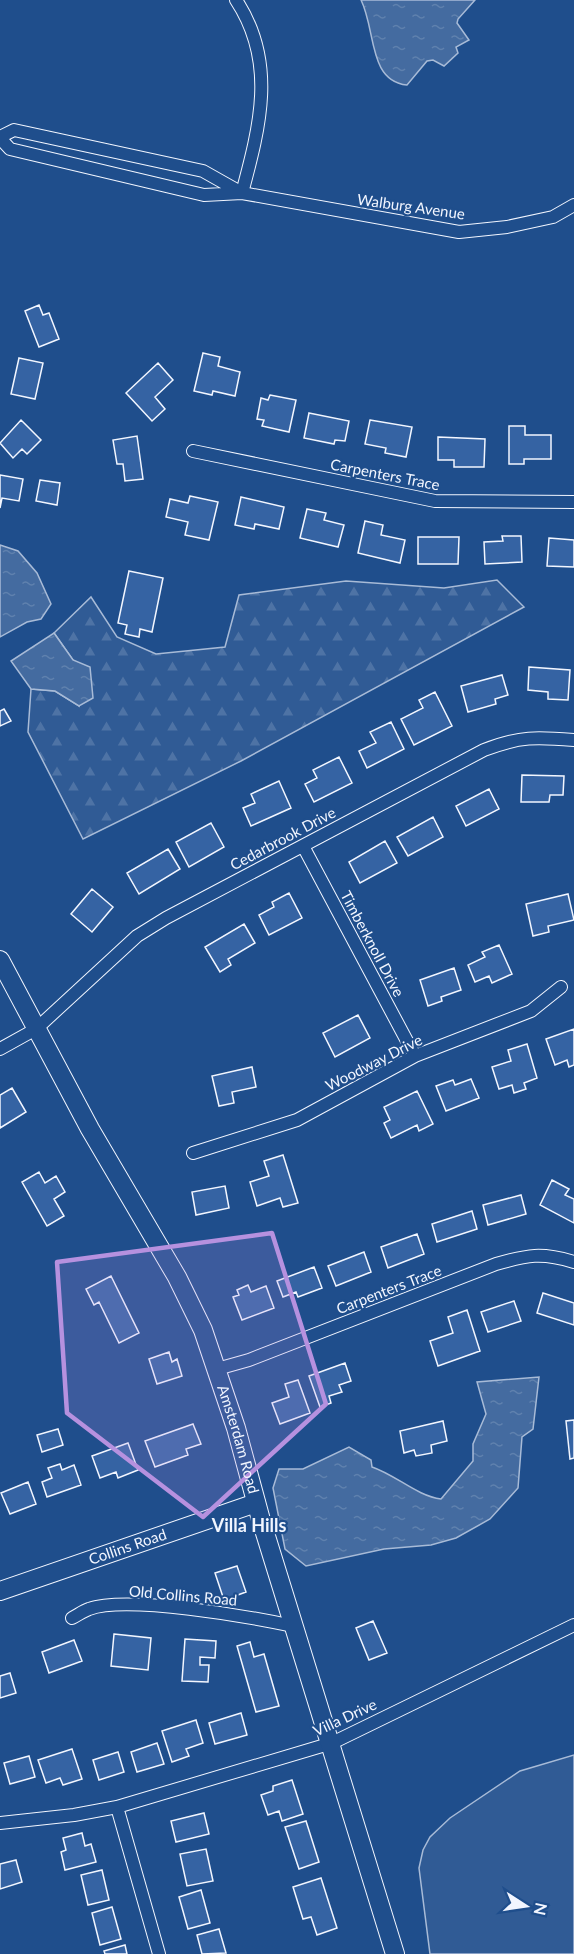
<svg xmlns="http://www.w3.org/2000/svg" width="574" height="1954" viewBox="0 0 574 1954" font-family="Lato,sans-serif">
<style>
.built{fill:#305b95;stroke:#a8bbd7;stroke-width:1.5}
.forest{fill:url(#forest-firs);stroke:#a8bbd7;stroke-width:1.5}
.water{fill:url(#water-ripples);stroke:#a8bbd7;stroke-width:1.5}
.building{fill:#3563a3;stroke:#f2f6ff;stroke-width:1.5}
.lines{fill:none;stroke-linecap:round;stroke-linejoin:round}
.street-casing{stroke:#f2f6ff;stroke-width:14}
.secondary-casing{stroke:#f2f6ff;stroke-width:20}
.street{stroke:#1f4e8c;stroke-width:12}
.secondary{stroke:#1f4e8c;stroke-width:18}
.marked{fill:#b691df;fill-opacity:0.2;stroke:#b691df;stroke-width:4.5;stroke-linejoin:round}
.labels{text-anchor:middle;stroke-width:4.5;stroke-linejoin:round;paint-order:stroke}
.street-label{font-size:15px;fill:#f2f6ff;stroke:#1f4e8c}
.quarter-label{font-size:18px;font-weight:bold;fill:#f2f6ff;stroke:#1f4e8c}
</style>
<defs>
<pattern id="forest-firs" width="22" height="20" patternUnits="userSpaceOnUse" patternTransform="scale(1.5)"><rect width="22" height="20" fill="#305b95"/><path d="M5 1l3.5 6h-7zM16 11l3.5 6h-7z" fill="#4e73a5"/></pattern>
<pattern id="water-ripples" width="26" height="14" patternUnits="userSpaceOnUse" patternTransform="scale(1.5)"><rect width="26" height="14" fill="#446ba0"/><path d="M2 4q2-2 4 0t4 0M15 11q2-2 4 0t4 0" fill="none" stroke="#5f81ae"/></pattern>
</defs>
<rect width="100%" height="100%" fill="#1f4e8c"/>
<path class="built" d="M574,1755V1954H430L419,1868L423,1850L430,1837L450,1818L520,1771Z"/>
<path class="forest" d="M497,580L524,607L241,761L83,839L28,732L31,689L55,691L79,706L73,660L54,633L91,597L117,637L156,654L225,647L239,595L346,581L444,588Z"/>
<path class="water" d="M361,0H475L458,19L457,23L469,40L456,47L458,53L444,66L433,60L427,61L407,85C368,81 376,30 361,0Z
M0,545L18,551L37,573L51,604L41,619L27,622L0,637Z
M54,633L73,660L90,667L93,698L79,706L55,691L31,689L11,661Z
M539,1377L533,1429L522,1437L518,1488L490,1519L456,1538L431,1545L384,1549L306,1566L285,1549L273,1488L279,1469H303L349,1447L371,1460L372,1467C396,1475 417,1496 441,1499L473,1461V1444L486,1414L477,1382Z"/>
<path class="building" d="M39,305L43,315L49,313L59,339L39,347L25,311Z
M203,353L220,357L218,366L240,372L235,396L213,391L212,395L194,391Z
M19,358L43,363L35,399L11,394Z
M158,363L173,380L155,397L165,409L152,421L126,393Z
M270,395L296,400L289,432L262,426L264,420L257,419L261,398L268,400Z
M309,413L349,421L345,441L335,440L334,444L304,438Z
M21,420L41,440L27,454L22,449L13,458L0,443Z
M370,420L412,427L406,457L385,453L386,448L365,444Z
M509,426H525V435H551V459H524V464H509Z
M137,436L143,479L125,481L123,464H117L113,440Z
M438,437L485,439L484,467H454V460H438Z
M0,475L23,479L19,501L2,498L0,508Z
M40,480L60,483L57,505L36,501Z
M190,496L218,502L209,540L185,535L188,522L166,517L170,499L188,503Z
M241,497L284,507L279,529L255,524L254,529L235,525Z
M307,509L326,513L324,520L344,525L338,547L300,538Z
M365,521L383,525L381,535L405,540L400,563L358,553Z
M502,536H521L522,562L485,564L484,542L503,541Z
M418,537H459L458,564H418Z
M549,538L574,540V567L547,566Z
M129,571L163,578L152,632L140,629L139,637L125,634L127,625L118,623Z
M529,667L570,670L568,700L548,699V692L528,690Z
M502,675L508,695L495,699L496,704L468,712L461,686Z
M435,692L452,726L414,745L401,719L423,708L419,700Z
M4,709L11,721L0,726V711Z
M391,722L404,749L367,768L359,751L376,743L370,732Z
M339,757L352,783L314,802L305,784L317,778L313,770Z
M522,775L564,776L563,795H550L549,802H521Z
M279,781L291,808L251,826L243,808L255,803L251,794Z
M489,789L499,809L466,826L456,806Z
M433,817L443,837L408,856L397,837Z
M211,823L224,847L189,867L176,842Z
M385,841L397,863L360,883L349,862Z
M168,849L180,869L139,894L127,873Z
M92,889L113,907L92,932L71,914Z
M289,893L302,918L269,935L259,915L274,907L272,902Z
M568,894L574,920L548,926L549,932L533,936L526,904Z
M244,924L255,943L228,959L231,965L220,972L205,947Z
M499,945L512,974L492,983L489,976L475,982L468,965L485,957L482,952Z
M454,968L461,990L441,997L442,1001L428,1006L420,980Z
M358,1015L370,1038L335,1057L323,1033Z
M574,1029V1065L569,1067L567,1060L555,1065L546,1039Z
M527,1044L537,1078L524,1083L526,1089L514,1093L512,1085L499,1089L492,1067L511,1061L508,1050Z
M252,1067L256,1087L232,1092L234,1103L219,1106L212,1076Z
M471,1079L479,1098L446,1111L436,1086L453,1080L455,1085Z
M12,1088L26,1112L0,1128V1095Z
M417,1091L433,1124L419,1131L417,1125L391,1138L384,1123L390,1120L384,1107Z
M283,1155L298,1203L283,1207L280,1198L257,1206L250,1182L269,1176L264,1161Z
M39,1172L45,1183L56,1176L65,1192L54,1199L64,1216L47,1226L22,1182Z
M552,1180L569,1189L565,1195L574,1199V1223L540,1205Z
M225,1186L229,1208L196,1215L192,1192Z
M521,1195L526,1214L488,1225L483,1205Z
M472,1211L477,1229L437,1242L432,1224Z
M417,1234L424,1254L388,1268L381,1247Z
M364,1252L371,1272L336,1286L328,1266Z
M314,1267L322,1288L298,1297L296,1292L283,1297L277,1281Z
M111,1276L139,1333L119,1343L99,1302L94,1305L86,1289Z
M248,1285L251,1292L266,1286L274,1308L242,1320L233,1297L239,1295L237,1290Z
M543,1293L574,1303V1325L537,1313Z
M514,1301L521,1321L488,1332L481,1312Z
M467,1310L480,1351L438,1366L430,1341L453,1333L448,1317Z
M169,1352L172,1362L177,1359L182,1376L157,1384L149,1359Z
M345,1363L351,1381L339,1385L342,1392L329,1396L331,1403L320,1407L309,1376Z
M298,1380L310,1413L280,1424L272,1403L289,1397L285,1384Z
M574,1420V1458L570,1459L566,1421Z
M443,1421L447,1441L431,1445L432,1453L416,1456L414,1450L404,1453L400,1431Z
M193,1424L201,1444L186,1449L188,1455L155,1467L145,1441Z
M58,1429L63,1445L42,1452L37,1435Z
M128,1443L138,1470L118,1478L116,1472L100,1478L92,1456Z
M60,1464L62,1470L74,1465L81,1485L47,1497L42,1482L52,1478L48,1468Z
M28,1482L36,1504L10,1514L1,1493Z
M237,1566L246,1592L224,1600L215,1573Z
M373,1621L387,1653L369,1660L356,1628Z
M114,1634L151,1638L148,1670L111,1666Z
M185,1639L216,1641L215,1658L200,1657V1665H209L208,1682L182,1681Z
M74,1640L82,1661L49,1673L42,1652Z
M250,1642L254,1657L264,1654L279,1706L256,1712L237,1646Z
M10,1673L16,1693L0,1698V1676Z
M241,1713L247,1735L215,1744L209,1723Z
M196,1720L203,1743L186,1749L189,1756L172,1762L162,1731Z
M157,1743L164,1764L137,1772L131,1752Z
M72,1749L82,1779L63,1785L60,1778L46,1783L38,1760Z
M118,1752L124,1772L99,1780L93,1760Z
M29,1756L35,1777L10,1784L4,1763Z
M292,1780L303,1814L282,1821L279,1811L268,1815L261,1795L273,1791V1786Z
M204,1813L209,1834L176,1842L171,1821Z
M306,1821L319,1862L299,1869L285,1827Z
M82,1833L85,1846L91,1844L96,1862L65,1870L61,1852L66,1850L63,1838Z
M206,1849L213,1881L187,1886L180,1854Z
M16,1860L22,1882L0,1889V1864Z
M102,1870L109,1900L88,1905L81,1875Z
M321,1878L337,1928L317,1935L311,1917L303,1919L293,1887Z
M201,1890L210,1923L188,1929L179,1897Z
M112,1907L121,1939L100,1945L92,1913Z
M219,1929L226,1953L202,1954L197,1935Z
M125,1945L127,1954H105L104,1951Z"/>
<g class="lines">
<defs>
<path id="street" d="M236,0C277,62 260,126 242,193L459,232L507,227L553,217L574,205
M0,137L14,130L203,171L242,193L204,195L10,149L0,138
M193,451L435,501L574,502
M303,846L415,1056
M0,1049L36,1029L137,936L166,918L484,750C520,736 537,737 574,740
M193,1153L297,1120L415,1056L531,1011L561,987
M217,1369L249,1360L496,1264C528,1255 541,1252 574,1262
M72,1618C78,1615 83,1611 89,1609C127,1595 251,1617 293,1626
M117,1807L332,1743L574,1625
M0,1823L74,1815L117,1807L159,1954"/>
<g id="secondary">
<path id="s1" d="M0,960L90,1129L177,1277L203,1330L236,1428L261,1520L395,1954"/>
<path id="s2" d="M0,1591L256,1503"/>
</g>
</defs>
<use href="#street" class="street-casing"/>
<use href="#secondary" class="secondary-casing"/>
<use href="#street" class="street"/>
<use href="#secondary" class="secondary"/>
</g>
<path class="marked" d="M272,1233L326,1404L203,1517L67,1413L57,1262Z"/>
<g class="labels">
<g class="street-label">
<text transform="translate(411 207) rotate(8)" y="5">Walburg Avenue</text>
<text transform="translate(385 475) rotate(11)" y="5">Carpenters Trace</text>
<text transform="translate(283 839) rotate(-28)" y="5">Cedarbrook Drive</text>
<text transform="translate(372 944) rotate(62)" y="5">Timberknoll Drive</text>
<text transform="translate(374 1063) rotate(-27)" y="5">Woodway Drive</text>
<text transform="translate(389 1290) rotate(-21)" y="5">Carpenters Trace</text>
<text dy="5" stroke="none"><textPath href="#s1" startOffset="537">Amsterdam Road</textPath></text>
<text dy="5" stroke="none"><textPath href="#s2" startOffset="135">Collins Road</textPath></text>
<text transform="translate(183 1596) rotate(5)" y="5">Old Collins Road</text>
<text transform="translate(345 1718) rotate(-25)" y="5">Villa Drive</text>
</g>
<g class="quarter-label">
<text x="249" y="1532">Villa Hills</text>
</g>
</g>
<g transform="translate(526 1906) rotate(102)" stroke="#1f4e8c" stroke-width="4.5" paint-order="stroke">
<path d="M0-4.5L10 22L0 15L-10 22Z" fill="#f2f6ff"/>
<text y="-9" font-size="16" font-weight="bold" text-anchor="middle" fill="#f2f6ff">N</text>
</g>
</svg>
